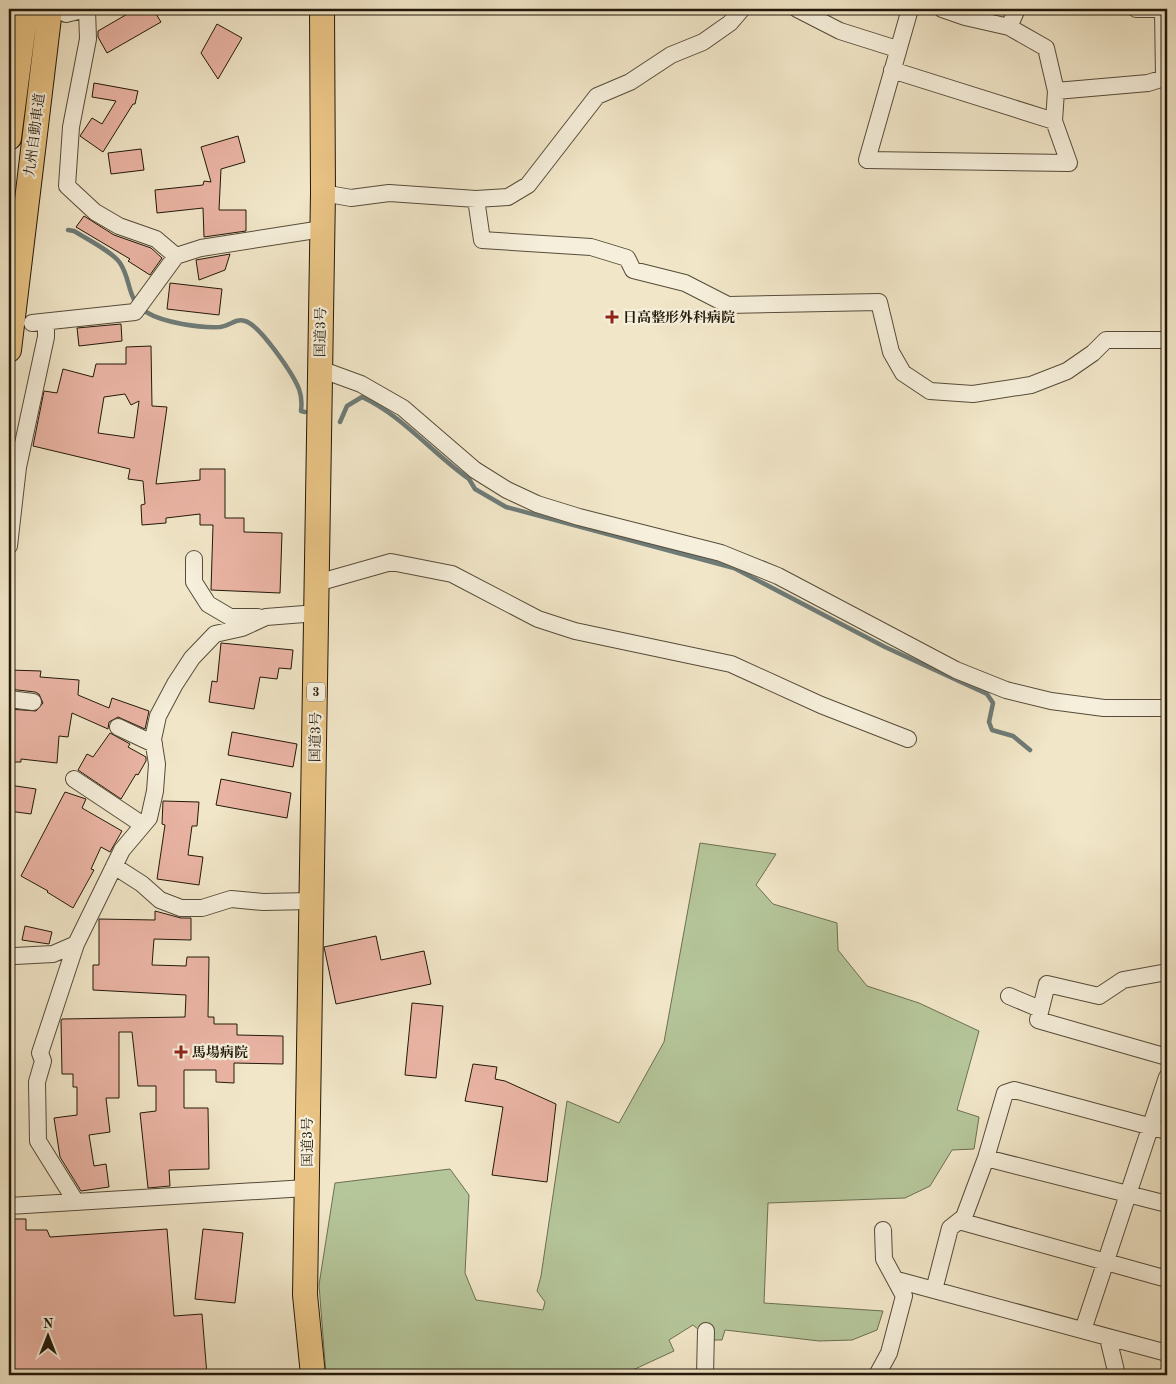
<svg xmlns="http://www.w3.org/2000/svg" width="1176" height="1384" viewBox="0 0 1176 1384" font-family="'Old Standard TT','Noto Serif JP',serif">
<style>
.green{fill:#b5c69a;stroke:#6c6f52}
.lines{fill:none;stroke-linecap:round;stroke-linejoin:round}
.stream{stroke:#6e7b77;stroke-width:4.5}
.building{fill:#eab4a4;stroke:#221809;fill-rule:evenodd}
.minor-casing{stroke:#564c39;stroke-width:18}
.highway-casing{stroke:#221809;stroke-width:26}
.minor{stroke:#f6efdb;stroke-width:16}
.highway{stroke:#e8c384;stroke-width:24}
.poi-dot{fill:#8f2418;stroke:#f6efdb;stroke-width:2}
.labels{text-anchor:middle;stroke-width:4.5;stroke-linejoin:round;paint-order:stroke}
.shield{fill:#f6efdb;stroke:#625848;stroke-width:1}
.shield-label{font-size:12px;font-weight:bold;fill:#221809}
.street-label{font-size:14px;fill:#221809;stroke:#f6efdb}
.poi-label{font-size:14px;font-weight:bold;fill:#221809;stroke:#f6efdb;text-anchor:start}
</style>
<rect width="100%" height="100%" fill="#f1e6c8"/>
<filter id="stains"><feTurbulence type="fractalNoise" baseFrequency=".004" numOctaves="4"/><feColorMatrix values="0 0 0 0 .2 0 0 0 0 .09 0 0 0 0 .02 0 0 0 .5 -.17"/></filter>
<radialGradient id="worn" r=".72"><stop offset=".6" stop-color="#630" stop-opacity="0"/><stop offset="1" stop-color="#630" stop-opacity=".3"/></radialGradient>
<path class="green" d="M700,843L776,854L756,885L773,904L837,923L838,950L867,986L919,1003L979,1031L957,1110L979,1117L974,1149L952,1150L930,1186L905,1198L768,1203L764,1303L883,1311L877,1330L852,1340L819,1341L725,1330L722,1340H711L693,1325L669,1340L674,1351L622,1375H326L319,1285L335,1183L450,1169L469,1195L465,1273L476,1300L543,1310L545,1302L537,1291L541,1276L567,1101L619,1123L664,1042Z"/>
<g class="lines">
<path class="stream" d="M68,230L74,231C85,238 113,252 120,263C132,281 126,299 146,312C164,323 200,328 220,327C230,326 235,318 245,321C260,325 293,374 299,389C302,397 302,403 301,411L305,412
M340,422L347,406L362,397C403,416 432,453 469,479L475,489L506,507L734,568L885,647L987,694L993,703L989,722L992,730L1013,736L1030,750"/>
</g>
<path class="building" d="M136,9H153L161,22L107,53L98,37V31Z
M217,24L242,38L218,79L201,53Z
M94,83L138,91L135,104H133L103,152L80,136L92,118L102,124L116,101L92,97Z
M238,136L245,162L221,169L219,210H246V231L204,237L203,208L157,213L155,190L203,185L204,181L211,182L201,147Z
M141,149L144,170L111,174L108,153Z
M84,216L114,235L151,248L162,258L150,275L128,261L130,259L76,227Z
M230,254L225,270L199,280L196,260Z
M170,283L222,289L219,315L167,309Z
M121,324L122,341L79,346L77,328Z
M151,346L152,406L167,407L156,484L200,480V469H225V518H244V532L282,533L280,593L211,590L213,525H200V514L166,518V523L142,525L141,505L145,504L143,481L128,479L130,469L33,446L44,391L57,393L63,369L93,377L96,364H126V347ZM125,394L131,405L139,401L134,438L98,433L104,397Z
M221,643L293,650L291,669L279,668L277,679L260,677L254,709L209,702L212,681L217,682Z
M9,670L41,671L40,677L79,680L78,695L109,708L112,698L149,711L145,729L118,717L109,722L108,729L72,713L68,737L59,736L57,763L21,759V762H9V709L36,711L43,703L39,694L35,692L9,689Z
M232,732L297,744L293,767L228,755Z
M110,733L130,744L128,747L146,757V761L138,775L136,774L121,799L78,770L87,754L93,757Z
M221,779L291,793L287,818L216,805Z
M9,785L36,789L31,814L9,811Z
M65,792L86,799L82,808L122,831L110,852L101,847L91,869L94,870L73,908L47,892L48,891L21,876Z
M163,801L199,802L197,826H192L188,855L203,857L199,885L157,879L165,825L162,824Z
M155,911L181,918H191V940L154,939L152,965L186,966L187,957H209L208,1017H214V1024H237V1035L283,1036V1064L234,1063V1083L216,1082V1070H184V1108H208L209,1169L169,1170L170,1186L148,1188L140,1113L156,1111V1086H138L132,1032H119V1098H106L110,1132L89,1135L94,1166L106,1164L109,1187L81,1191L60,1157L54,1118L77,1115V1087H73V1074H62L61,1021L62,1019L185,1017L186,995L93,990V965H99V919L155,920Z
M25,926L52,932L49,944L22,940Z
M376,936L381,960L424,951L431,984L336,1004L324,947Z
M412,1003L443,1006L436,1078L405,1075Z
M473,1064L497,1067L495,1079L505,1081L556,1104L547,1182L492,1175L503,1107L465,1101Z
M9,1219H26V1230H47L50,1237L167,1229L174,1316L202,1314L207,1375H9Z
M203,1229L243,1233L235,1303L195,1299Z"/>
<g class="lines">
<defs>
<path id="minor" d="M87,9L88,39L71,127L67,186L95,212L119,226L156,239L176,256
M797,9L840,31L897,49
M910,9L867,160L1069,163L1054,121L1056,91L1046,48L1009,27L965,17L942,9
M1136,9H1167
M9,10H10
M66,14L86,9
M1009,27L1017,9
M892,70L1054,121
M1056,91L1148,83L1164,78L1163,9
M323,193L351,198L389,193L476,199L482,240L591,247L627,258L633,270L685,283L728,305L879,302L891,352L903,373L930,391L973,394L1031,385L1067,371L1093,353L1106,340H1167
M476,199L508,197L528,185L597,96L630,82L671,55L703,42L730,23L742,9
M32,323L135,312L176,256L201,248L322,229
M320,369L361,384L403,408L475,470L507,490L537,504L579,517L721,553L778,576L956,670L1006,690L1051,701L1104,708H1167
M9,546L18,467L46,337V323
M194,559V582L208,604L230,617H258
M317,583L391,562L452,574L538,619L575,631L731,664L821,705L908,739
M9,699L33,702
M118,727L154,744
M74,779L143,825
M114,866L142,884L160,900L181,908H202L231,899L263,902L312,901
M15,956L53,954L76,944
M1167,972L1123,980L1099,996L1047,984L1038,1020L1167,1057
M1009,996L1040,1009
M986,1158L1167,1204
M76,1202L38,1141L37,1082L43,1061L40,1053L76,944L122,850L149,818L155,791L157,764L153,739L158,716L175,684L192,658L215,634L242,628L266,617L317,613
M9,1206L306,1188
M959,1221L1167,1279
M897,1280L1167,1353
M934,1290L950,1228L964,1217L986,1158L1005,1093L1014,1090L1167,1131
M1083,1330L1167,1077
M1108,1338L1117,1375
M705,1375L706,1331
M877,1375L889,1353L904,1296L884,1259L883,1230"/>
<path id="highway" d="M9,138L26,9
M9,350L50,9
M313,1375L305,1295L323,193L322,9"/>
</defs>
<use href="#minor" class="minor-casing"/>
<use href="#highway" class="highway-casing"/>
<use href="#minor" class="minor"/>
<use href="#highway" class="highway"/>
</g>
<g class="poi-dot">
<path d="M609.5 309.5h5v5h5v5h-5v5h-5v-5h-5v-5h5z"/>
<path d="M178.5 1044.5h5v5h5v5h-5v5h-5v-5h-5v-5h5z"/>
</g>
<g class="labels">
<rect class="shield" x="307" y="682.5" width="18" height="19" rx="4"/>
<g class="shield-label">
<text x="316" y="696">3</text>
</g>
<g class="street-label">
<text transform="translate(34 135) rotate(-83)" y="5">九州自動車道</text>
<text transform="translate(320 332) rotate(-89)" y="5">国道3号</text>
<text transform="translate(315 737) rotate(-89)" y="5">国道3号</text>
<text transform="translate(307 1142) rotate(-90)" y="5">国道3号</text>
</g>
<g class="poi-label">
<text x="623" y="322">日高整形外科病院</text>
<text x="192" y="1057">馬場病院</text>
</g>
</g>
<rect width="1176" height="1384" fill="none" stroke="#f1e6c8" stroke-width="30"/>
<rect x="10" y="10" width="1156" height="1364" fill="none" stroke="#221809" stroke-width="2.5"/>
<rect x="15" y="15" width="1146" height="1354" fill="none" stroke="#221809"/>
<g transform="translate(48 1336)" stroke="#f6efdb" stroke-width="4" paint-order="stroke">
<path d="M0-4L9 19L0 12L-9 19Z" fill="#221809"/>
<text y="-8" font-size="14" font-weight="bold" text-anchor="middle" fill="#221809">N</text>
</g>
<rect width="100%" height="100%" filter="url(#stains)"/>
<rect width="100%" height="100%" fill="url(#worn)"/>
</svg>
